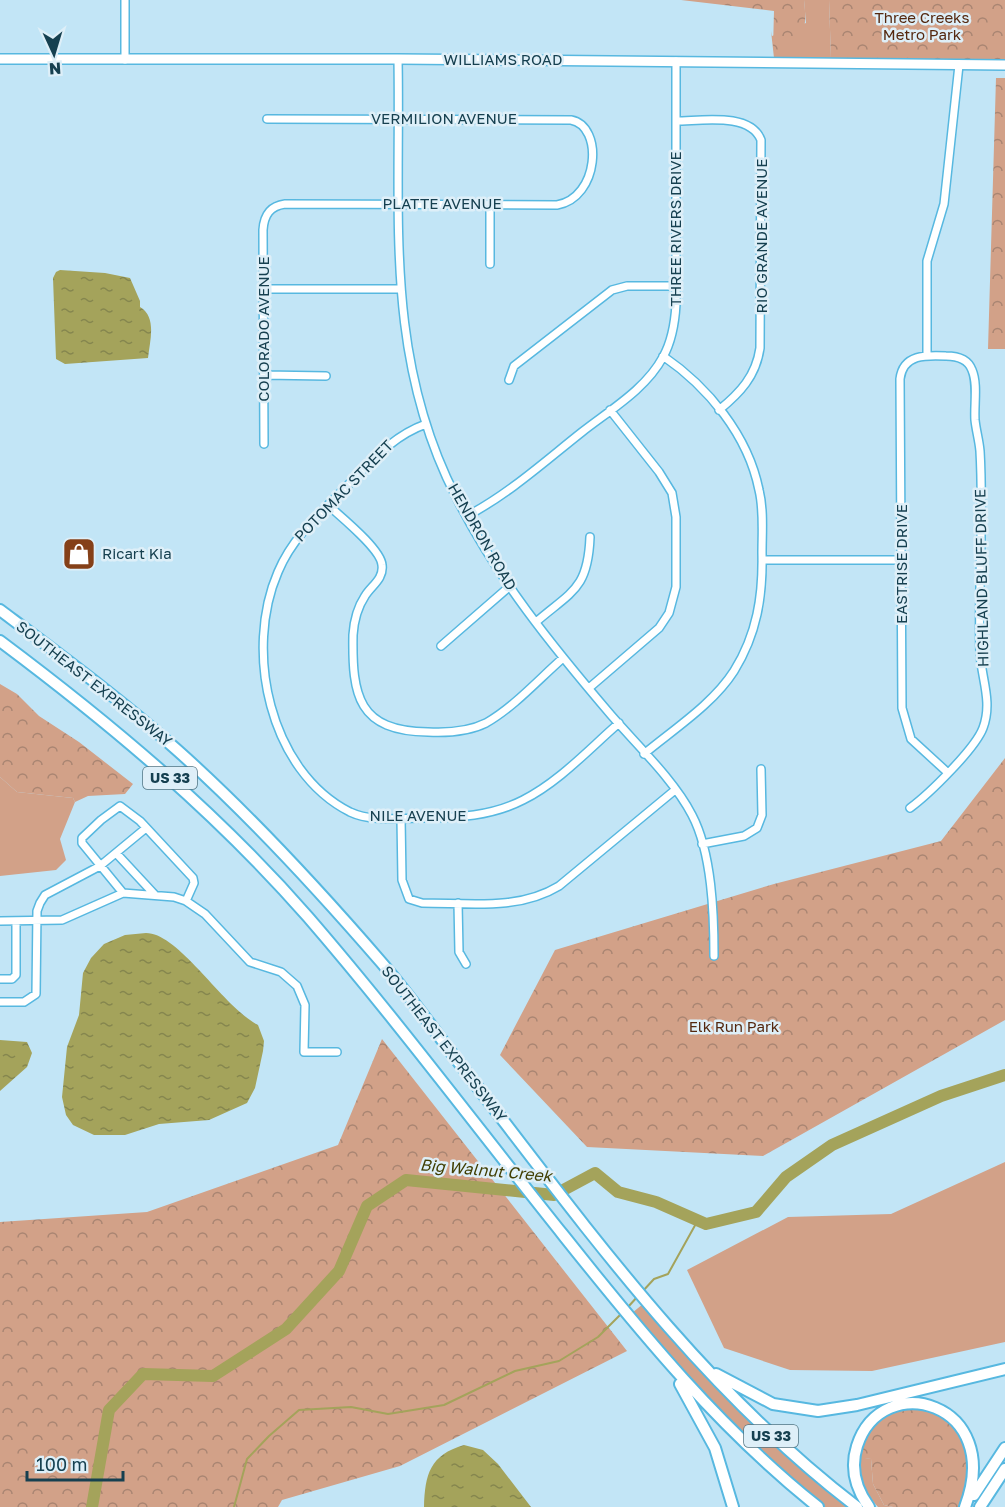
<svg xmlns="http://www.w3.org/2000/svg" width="1005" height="1507" viewBox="0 0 1005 1507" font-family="'Golos Text',sans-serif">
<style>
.grass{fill:#d2a188}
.forest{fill:url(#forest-crowns)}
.water{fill:url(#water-ripples)}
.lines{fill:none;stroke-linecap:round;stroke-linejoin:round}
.stream{stroke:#a4a35b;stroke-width:2}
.river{stroke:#a4a35b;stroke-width:12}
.minor-casing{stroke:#57b8e0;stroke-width:10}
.major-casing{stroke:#57b8e0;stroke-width:12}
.highway-casing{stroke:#57b8e0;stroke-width:14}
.minor{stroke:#fff;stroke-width:7}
.major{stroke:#fff;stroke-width:9}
.highway{stroke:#fff;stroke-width:10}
.labels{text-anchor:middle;stroke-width:5;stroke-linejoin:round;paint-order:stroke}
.shield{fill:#deeff8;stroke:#527482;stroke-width:1.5}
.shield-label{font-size:14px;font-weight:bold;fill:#164050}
.park-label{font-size:15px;fill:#54280f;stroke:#deeff8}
.street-label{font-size:15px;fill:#164050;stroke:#deeff8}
.poi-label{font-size:15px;fill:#164050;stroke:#deeff8;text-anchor:start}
.water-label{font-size:16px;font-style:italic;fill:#413f03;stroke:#deeff8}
</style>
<defs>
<pattern id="forest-crowns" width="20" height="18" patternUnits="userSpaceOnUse" patternTransform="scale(1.5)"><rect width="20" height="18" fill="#d2a188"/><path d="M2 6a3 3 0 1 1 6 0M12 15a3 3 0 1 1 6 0" fill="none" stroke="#a98572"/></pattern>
<pattern id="water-ripples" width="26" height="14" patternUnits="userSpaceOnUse" patternTransform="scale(1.5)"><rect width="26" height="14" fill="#a4a35b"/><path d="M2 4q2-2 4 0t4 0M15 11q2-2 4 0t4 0" fill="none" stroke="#85864e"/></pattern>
</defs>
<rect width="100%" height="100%" fill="#c2e5f6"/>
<path class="grass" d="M804,0H829L831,59L774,58L771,31L772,36L806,23Z
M0,777L17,792L73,798L75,802L60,839L66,860L56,870L0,876Z
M1005,1162V1342L872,1371L790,1370L724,1348L687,1270L788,1217L891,1214Z
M643,1304C705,1378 772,1449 850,1507H824C752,1446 692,1386 632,1313Z
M859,1457L871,1459L873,1484L884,1505L893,1507H878C864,1491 859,1478 859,1457Z"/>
<path class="forest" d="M681,0H804C807,28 806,36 781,52L773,48L774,11Z
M1005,0V60L831,59L829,0Z
M996,78H1005V349H988Z
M0,684L17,694L39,716L79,742L133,784L125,794L88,796L75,802L73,798L17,792L0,777Z
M1005,758V1020L763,1156L587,1147L500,1055L555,950L774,884L941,841Z
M382,1039L627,1351L400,1466L282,1500L278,1507H0V1222L147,1212L338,1145Z
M908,1408C944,1408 949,1421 970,1447L966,1496L959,1507H893L884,1505L873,1484L871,1459L861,1458L859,1451C873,1426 879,1416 908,1408Z"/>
<path class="water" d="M60,270L105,273L130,278L140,301V307C157,317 150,340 148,358L65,364L56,359L53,278L56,272Z
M146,933C179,933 222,1006 258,1025L264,1041L263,1051L255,1088L247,1103L209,1120L159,1124L125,1135H94L73,1125L66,1115L62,1097L67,1047L79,1015L83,973L91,958L104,944L125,935Z
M0,1040L27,1042L32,1053L27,1067L0,1091Z
M464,1445L483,1450L498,1464L531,1507H424C425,1474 430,1455 464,1445Z"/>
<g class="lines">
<path class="stream" d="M642,1292L654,1279L668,1274L698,1220
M628,1307L638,1296
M234,1507L247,1459L269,1436L299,1410L351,1407L388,1414L444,1405L515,1371L559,1361L598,1337L622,1313"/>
<path class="river" d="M92,1507L109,1410L143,1374L213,1376L286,1329L339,1271L367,1206L406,1180L554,1195L595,1173L618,1192L656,1202L706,1224L756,1212L786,1177L832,1145L941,1096L1005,1075"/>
<defs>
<path id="minor" d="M398,59C401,212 383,355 456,497C496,577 553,647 611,715C637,745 674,780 692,815C712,853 714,914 714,956
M125,60V0
M676,121C701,121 750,112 761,140L760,348C756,376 740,393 719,410
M490,264V205
M264,289H400
M927,355V261L944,204L959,65
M264,375L326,376
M509,380L514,366L612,290L627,286H676
M426,424C392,436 371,462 345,488C320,513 292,538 278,572C244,650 269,771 350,812C371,822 399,818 422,818C457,818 492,816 523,800C559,782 589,749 619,723
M264,444L263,230C264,215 270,206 285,204L557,205C599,198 604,126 571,120L267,119
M328,505C341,517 381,549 382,565C384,579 371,586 365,596C357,608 354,620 353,635C352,696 358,731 428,732C448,733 468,732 486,723C514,707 539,679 563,658
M467,516C510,493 544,462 582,432C610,410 646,389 663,357C672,341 675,322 676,304V61
M762,560H902
M536,622C572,591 588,589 590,537
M441,646L510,586
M589,688L659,628L669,613L676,587V517L672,493L659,472L610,410
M644,754C674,729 713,704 734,671C757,634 763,596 762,553C762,533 764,510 759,490C748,435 708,387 663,356
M910,808C929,794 975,749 983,728C993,701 981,678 980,652C978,585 984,518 980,451C979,440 976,430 975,420C974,404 978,384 972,370C968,359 957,356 946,356C926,355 903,354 900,379L902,708L911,739L947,772
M401,818L402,880L409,899L422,903C468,903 518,911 559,886L675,790
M702,844L744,836L757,828L762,815L761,769
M116,853L155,895
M123,893L82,843V838L101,820L120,806L140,821L193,878L194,883L186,901
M458,903L459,952L466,964
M0,921L62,920L123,893L174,897L186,901L205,914L250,962L281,972L297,986L305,1005L304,1052H337
M0,979H12L16,975V921
M0,1002H24L36,994L37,911L40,903L45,895L100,866L146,828"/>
<path id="major" d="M0,59H398L1005,65"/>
<path id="highway" d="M0,610C60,655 121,700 177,750C250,815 317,888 381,962C412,998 440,1038 469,1076C587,1229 702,1389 857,1507
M0,641C111,724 216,812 308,917C397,1020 479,1130 564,1236C642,1334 720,1429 818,1507
M716,1374L773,1404L818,1411L857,1405L1005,1369
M680,1384L715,1448L733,1507
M974,1495L1005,1448
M869,1507C856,1489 850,1468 857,1446C882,1368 1005,1402 965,1507
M980,1507L1005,1469"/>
</defs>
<use href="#minor" class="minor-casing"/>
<use href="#major" class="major-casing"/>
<use href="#highway" class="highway-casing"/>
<use href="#minor" class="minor"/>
<use href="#major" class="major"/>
<use href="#highway" class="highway"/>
</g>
<defs>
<symbol id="shop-square" viewBox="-11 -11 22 22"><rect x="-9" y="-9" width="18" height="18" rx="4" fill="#854018" stroke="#deeff8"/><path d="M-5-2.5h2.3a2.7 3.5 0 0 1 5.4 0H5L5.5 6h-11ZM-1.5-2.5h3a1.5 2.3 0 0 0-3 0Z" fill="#fff"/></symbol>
</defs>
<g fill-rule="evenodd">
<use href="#shop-square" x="60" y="535" width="38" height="38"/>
</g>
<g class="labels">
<g class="shield">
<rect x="143" y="767" width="54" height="22" rx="4.5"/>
<rect x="744" y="1425" width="54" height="22" rx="4.5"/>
</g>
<g class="shield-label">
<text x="170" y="783">US 33</text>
<text x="771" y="1441">US 33</text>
</g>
<g class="park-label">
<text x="922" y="23">Three Creeks<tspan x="922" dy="17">Metro Park</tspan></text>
<text x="734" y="1032">Elk Run Park</text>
</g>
<g class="street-label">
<text x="503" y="65">WILLIAMS ROAD</text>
<text x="444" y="124">VERMILION AVENUE</text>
<text x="442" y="209">PLATTE AVENUE</text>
<text transform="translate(676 229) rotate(-90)" y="5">THREE RIVERS DRIVE</text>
<text transform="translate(762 236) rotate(-90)" y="5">RIO GRANDE AVENUE</text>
<text transform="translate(264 329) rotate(-90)" y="5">COLORADO AVENUE</text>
<text transform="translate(344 491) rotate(-46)" y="5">POTOMAC STREET</text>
<text transform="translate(482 537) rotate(60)" y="5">HENDRON ROAD</text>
<text transform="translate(902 564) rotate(-90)" y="5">EASTRISE DRIVE</text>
<text transform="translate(982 578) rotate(-91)" y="5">HIGHLAND BLUFF DRIVE</text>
<text transform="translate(94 684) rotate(38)" y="5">SOUTHEAST EXPRESSWAY</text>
<text x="418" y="821">NILE AVENUE</text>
<text transform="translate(444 1044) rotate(52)" y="5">SOUTHEAST EXPRESSWAY</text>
</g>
<g class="poi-label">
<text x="102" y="559">Ricart Kia</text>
</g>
<g class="water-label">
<text transform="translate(486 1170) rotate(5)" y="6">Big Walnut Creek</text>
</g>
</g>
<g transform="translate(54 54) rotate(176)" stroke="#deeff8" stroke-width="4.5" paint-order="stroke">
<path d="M0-4.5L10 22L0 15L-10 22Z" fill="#164050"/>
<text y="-9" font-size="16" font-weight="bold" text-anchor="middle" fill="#164050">N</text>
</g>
<path d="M27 1471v9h96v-9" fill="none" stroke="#164050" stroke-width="3"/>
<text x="36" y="1471" font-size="18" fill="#164050" stroke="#deeff8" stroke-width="4.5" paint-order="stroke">100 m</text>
</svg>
